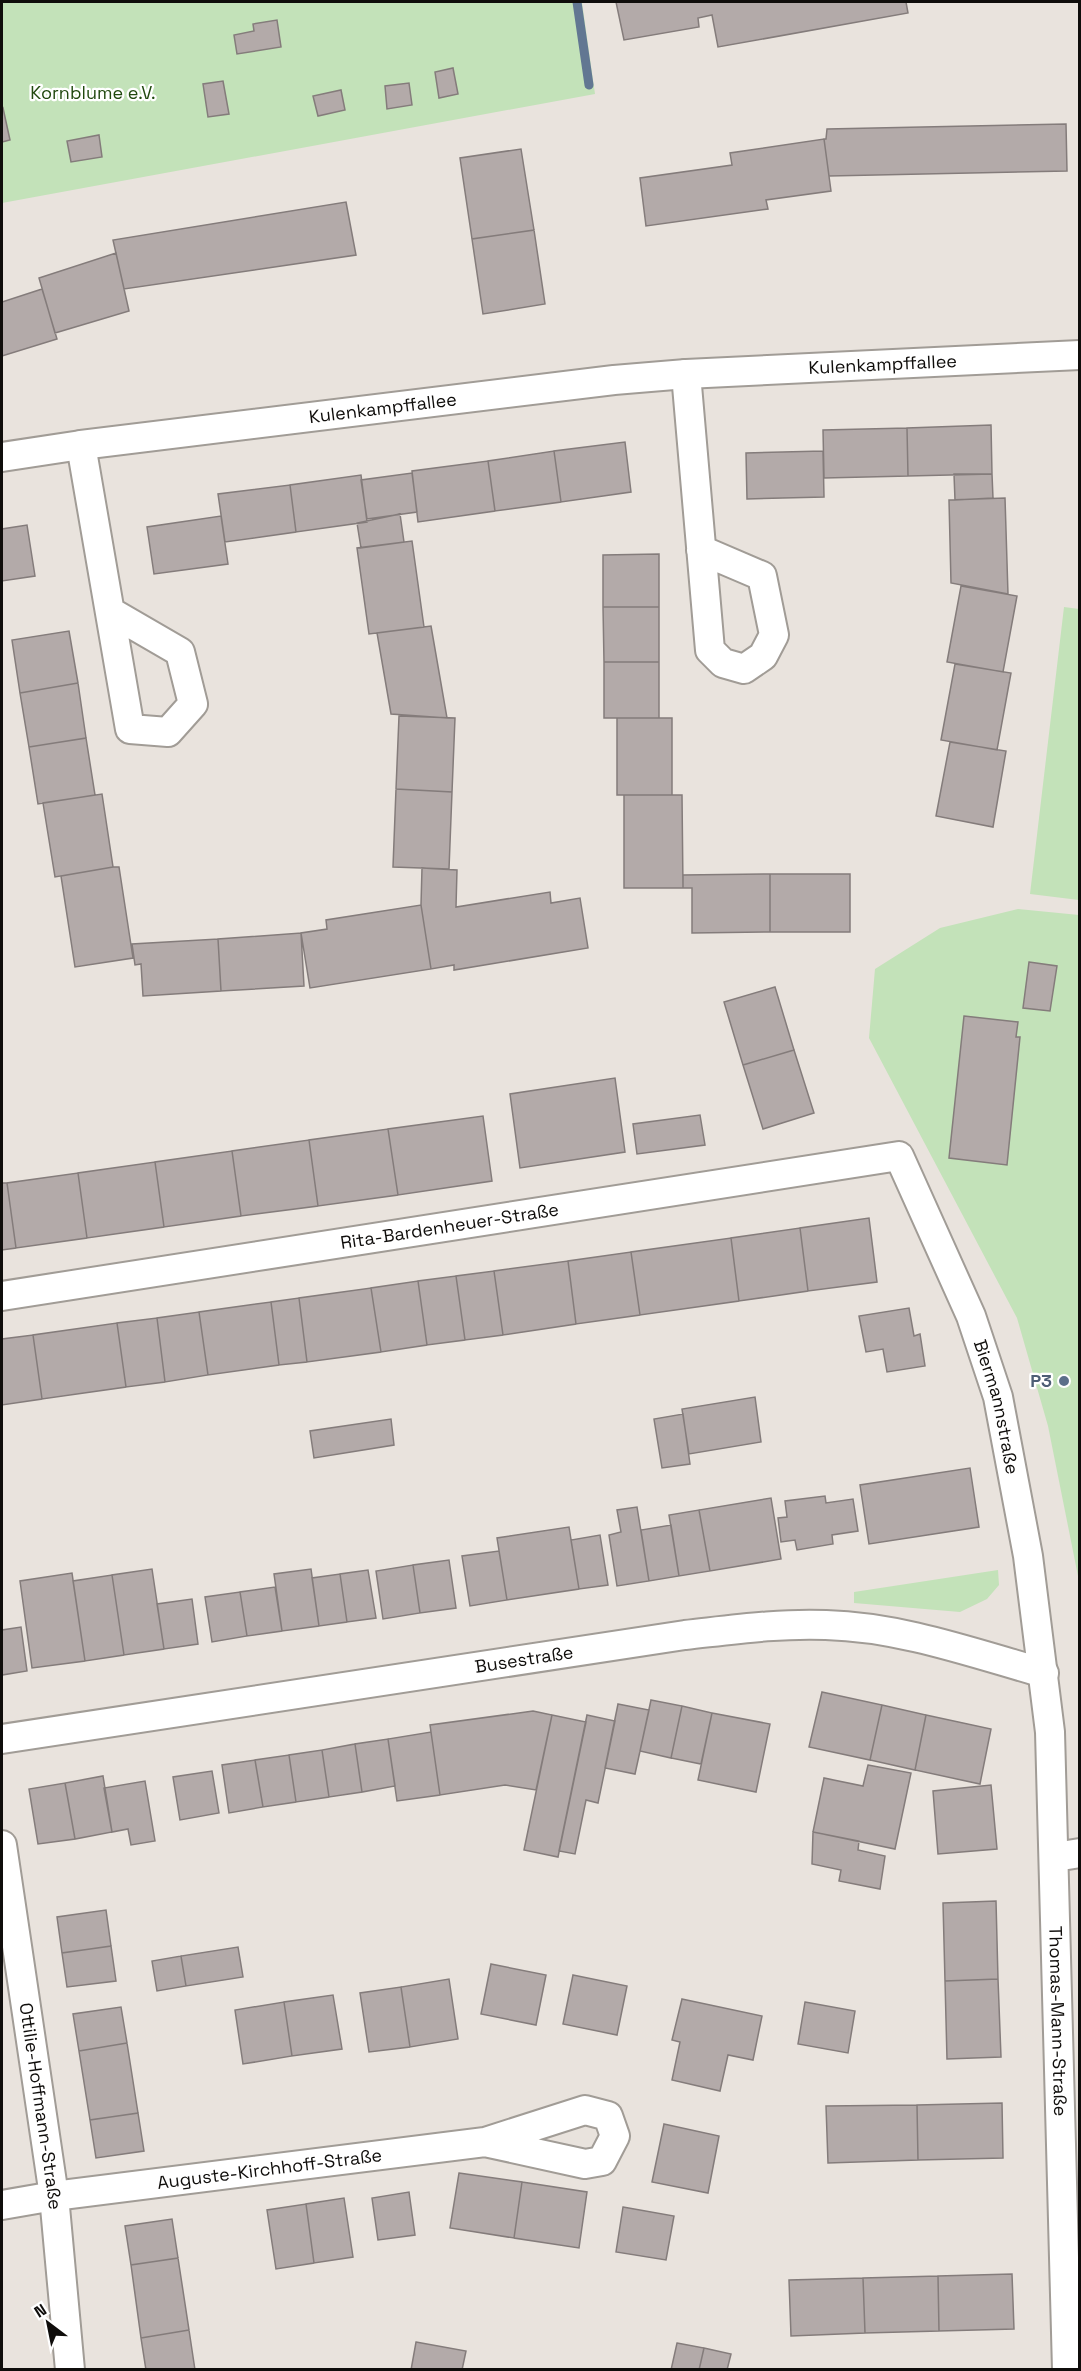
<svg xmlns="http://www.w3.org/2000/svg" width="1081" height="2371" viewBox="0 0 1081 2371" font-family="'Space Grotesk',sans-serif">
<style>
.green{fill:#c3e2b9}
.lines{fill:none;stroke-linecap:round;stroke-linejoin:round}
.stream{stroke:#627792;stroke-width:9}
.building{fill:#b3aaa9;stroke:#847c7b;stroke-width:1.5}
.minor-casing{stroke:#a19c96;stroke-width:32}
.minor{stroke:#fff;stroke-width:28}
.service-dot{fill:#5c6f8a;stroke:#fff;stroke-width:2}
.labels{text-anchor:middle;stroke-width:4.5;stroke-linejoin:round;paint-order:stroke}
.park-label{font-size:18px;fill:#21490f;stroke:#fff}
.street-label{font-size:18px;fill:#0f0d0b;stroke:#fff}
.service-label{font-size:18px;font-weight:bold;fill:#4e5e75;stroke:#fff;text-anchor:end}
</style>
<rect width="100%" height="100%" fill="#e9e3dd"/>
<path class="green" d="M2,2H582L595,94L2,203Z
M1064,607L1079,609V900L1030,894Z
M1018,909L1079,915V1581L1048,1426L1017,1318L869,1038L875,969L940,928Z
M998,1570L999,1585L987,1599L960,1612L854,1603V1592Z"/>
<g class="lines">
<path class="stream" d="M577,2L589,85"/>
</g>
<path class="building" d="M616,2H906L908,13L718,47L712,15L698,18L699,27L624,40Z
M277,20L281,47L237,54L234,35L254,31L253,24Z
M453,68L458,94L439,98L435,72Z
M223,81L229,114L208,117L203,84Z
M409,83L412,105L387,109L385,86Z
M341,90L345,110L318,116L313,96Z
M3,108L10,140L2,142V109Z
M1066,124L1067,171L829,176L824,139H826L827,129Z
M99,135L102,157L71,162L67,141Z
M824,139L831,191L766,200L768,209L646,226L640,178L732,165L730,153Z
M521,149L534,230L472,239L460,158Z
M346,202L356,255L124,289L113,240Z
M534,230L545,304L483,314L472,239Z
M116,253L129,311L55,333L39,278Z
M42,289L57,339L2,356V302Z
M991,425L992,474L908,476L907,428Z
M907,428L908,476L824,478L823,430Z
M625,442L631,492L561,502L554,451Z
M554,451L561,502L495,511L488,461Z
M823,451L824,497L747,499L746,453Z
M488,461L495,511L418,522L412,471Z
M412,473L417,512L367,519L361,480Z
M954,474H992L993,498L955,500Z
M361,475L367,522L296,532L290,485Z
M290,485L296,532L225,542L218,494Z
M1005,498L1008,594L951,583L949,500Z
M400,514L404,542L361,548L357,523Z
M221,516L228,564L154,574L147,527Z
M27,525L35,576L2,581V529Z
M412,541L424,627L369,634L357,548Z
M659,554V607H603V555Z
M961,586L1017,596L1003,672L947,662Z
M603,607H659V662H604Z
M431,626L447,718L391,714L377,633Z
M69,631L78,683L20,693L12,640Z
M604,662H659V718H604Z
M955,664L1011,673L997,750L941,740Z
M78,683L86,738L29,747L20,693Z
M399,716L455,718L452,792L396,789Z
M617,718H672V795H617Z
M86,738L95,795L38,804L29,747Z
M950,742L1006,751L993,827L936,816Z
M396,789L452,792L449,869L393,867Z
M102,794L113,867L55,877L43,803Z
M624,795H682L683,888H624Z
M113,867H119L133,958L75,967L61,876Z
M422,868L457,870L456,907L550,892L551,903L580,898L588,948L454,970V965L431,969L421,905Z
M770,874V932L692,933V888H683V875Z
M770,874H850V932H770Z
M421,905L431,969L310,988L301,933L327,929L326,920Z
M301,933L304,986L221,991L218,939Z
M218,939L221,991L143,996L141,964L135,965L132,944Z
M1029,962L1057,966L1050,1011L1023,1008Z
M775,987L794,1050L743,1065L724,1002Z
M964,1016L1018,1022L1016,1037H1020L1007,1165L949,1158Z
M794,1050L814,1113L763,1129L743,1065Z
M615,1078L625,1152L520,1168L510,1094Z
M700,1115L705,1145L637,1154L633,1124Z
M483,1116L492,1181L398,1195L388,1129Z
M388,1129L398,1195L318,1206L309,1140Z
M309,1140L318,1206L241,1216L232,1151Z
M232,1151L241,1216L164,1227L155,1162Z
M155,1162L164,1227L87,1238L78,1173Z
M78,1173L87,1238L16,1248L7,1183Z
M2,1183H7L16,1248L2,1250Z
M869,1218L877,1282L808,1291L800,1228Z
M800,1228L808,1291L739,1301L731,1238Z
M731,1238L739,1301L640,1315L631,1252Z
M631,1252L640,1315L576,1324L568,1261Z
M568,1261L576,1324L503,1335L494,1271Z
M494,1271L503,1335L465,1340L456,1276Z
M456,1276L465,1340L427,1345L418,1281Z
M418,1281L427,1345L381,1352L371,1288Z
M371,1288L381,1352L307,1362L299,1298Z
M299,1298L307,1362L279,1365L271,1302Z
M271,1302L279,1365L208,1375L199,1312Z
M909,1308L914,1336L920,1334L925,1366L887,1372L883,1349L866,1352L859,1316Z
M199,1312L208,1375L165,1382L157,1318Z
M157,1318L165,1382L126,1387L117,1323Z
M117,1323L126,1387L42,1399L33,1335Z
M33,1335L42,1399L2,1405V1339Z
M755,1397L761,1442L689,1454L682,1409Z
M683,1414L690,1464L662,1468L654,1419Z
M391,1419L394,1445L314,1458L310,1431Z
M970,1468L979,1527L869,1544L860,1485Z
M825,1496L826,1503L853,1499L858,1531L832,1535L833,1544L797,1550L795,1540L781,1542L778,1518L787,1517L785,1501Z
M771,1498L781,1559L710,1571L699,1510Z
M637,1507L649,1581L617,1586L609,1535L621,1532L617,1510Z
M699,1510L710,1571L679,1576L669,1515Z
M671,1525L679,1576L649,1581L641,1530Z
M569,1527L579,1589L507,1600L497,1538Z
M600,1535L608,1585L579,1589L571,1540Z
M499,1551L507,1600L470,1606L462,1556Z
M449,1560L456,1608L420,1613L413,1565Z
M413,1565L420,1613L383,1619L376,1571Z
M152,1569L164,1649L124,1655L112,1575Z
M311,1569L319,1626L282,1631L274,1574Z
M368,1570L376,1618L347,1622L340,1574Z
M72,1573L85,1661L32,1668L20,1581Z
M340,1574L347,1622L319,1626L312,1578Z
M112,1575L124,1655L85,1661L73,1581Z
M275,1587L282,1631L247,1636L240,1592Z
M240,1592L247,1636L212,1642L205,1597Z
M192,1599L198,1644L164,1649L157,1604Z
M21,1627L27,1671L2,1675V1630Z
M822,1692L882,1705L870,1760L809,1747Z
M651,1700L682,1706L671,1758L640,1751Z
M618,1704L649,1710L635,1774L605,1768Z
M882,1705L926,1715L915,1770L870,1760Z
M682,1706L712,1713L701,1764L671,1758Z
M533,1711L552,1715L536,1790L505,1785L440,1795L430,1725Z
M712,1713L770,1724L756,1792L698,1780Z
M552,1715L586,1722L558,1857L524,1850Z
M587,1715L615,1721L598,1803L586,1800L575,1854L559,1851Z
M926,1715L991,1729L980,1784L915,1770Z
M431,1732L440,1795L397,1801L388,1739Z
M388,1739L395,1786L362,1792L355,1744Z
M355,1744L362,1792L329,1797L322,1750Z
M322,1750L329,1797L296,1802L289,1755Z
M289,1755L296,1802L263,1807L255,1760Z
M255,1760L263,1807L229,1813L222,1765Z
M868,1765L911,1773L895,1849L813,1832L824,1778L863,1786Z
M212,1771L219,1813L180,1820L173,1777Z
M103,1776L112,1832L75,1839L65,1783Z
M145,1781L155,1841L131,1845L128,1829L112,1832L104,1788Z
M65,1783L75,1839L38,1844L29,1789Z
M991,1785L997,1849L938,1854L933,1791Z
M813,1832L859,1841L858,1850L885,1856L880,1889L839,1881L841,1870L812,1864Z
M996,1901L998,1979L945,1981L943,1903Z
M106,1910L111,1946L62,1953L57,1917Z
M111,1946L116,1981L67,1987L62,1953Z
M238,1947L243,1977L186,1986L181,1956Z
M181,1956L186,1986L157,1991L152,1961Z
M491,1964L546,1975L536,2025L481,2014Z
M573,1975L627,1986L617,2035L563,2024Z
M449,1979L458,2039L410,2047L401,1987Z
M998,1979L1001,2057L947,2059L945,1981Z
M401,1987L410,2047L369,2052L360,1993Z
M333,1995L342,2049L292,2056L284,2002Z
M682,1999L762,2016L753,2060L728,2055L720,2091L672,2080L680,2042L672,2040Z
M284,2002L292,2056L243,2064L235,2010Z
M805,2002L855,2011L848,2053L798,2044Z
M121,2007L127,2043L79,2051L73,2014Z
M127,2043L138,2113L90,2120L79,2051Z
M1002,2103L1003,2158L918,2160L917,2105Z
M917,2105L918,2160L828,2163L826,2106Z
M138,2113L144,2151L96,2158L90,2120Z
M664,2124L719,2136L708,2193L652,2182Z
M459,2173L522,2182L514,2238L450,2228Z
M522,2182L587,2192L579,2248L514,2238Z
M409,2192L415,2235L378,2240L372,2198Z
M344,2198L353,2257L314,2263L306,2204Z
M306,2204L314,2263L276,2269L267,2210Z
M623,2207L674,2216L666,2260L616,2252Z
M172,2219L178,2258L131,2265L125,2226Z
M178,2258L189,2330L141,2338L131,2265Z
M1012,2274L1014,2329L939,2331L938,2276Z
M938,2276L939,2331L865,2333L863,2278Z
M863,2278L865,2333L791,2336L789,2280Z
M189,2330L195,2370H146L141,2338Z
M416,2342L466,2351L462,2370H411Z
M677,2343L704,2348L699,2370H671Z
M704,2348L731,2354L727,2370H699Z"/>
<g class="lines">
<defs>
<g id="minor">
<path d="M686,374L710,650L723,663L744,669L763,656L774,635L762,576L701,550"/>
<path d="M81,445L130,729L168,732L193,704L180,652L111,612"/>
<path id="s1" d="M2,457L81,445L614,380L686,374L1080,355"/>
<path id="s2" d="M2,1296L899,1156L971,1316L998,1397L1028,1556L1050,1732L1067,2370"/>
<path id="s3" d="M2,1739L685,1635C731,1630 779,1623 826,1625C901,1627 973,1653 1044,1673"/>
<path id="s4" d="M2,1845L54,2196L70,2370"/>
<path d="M1055,1857L1080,1853"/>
<path id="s5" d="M2,2205L54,2196L485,2142L585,2110L608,2116L615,2136L602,2161L585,2164L485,2142"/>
</g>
</defs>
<use href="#minor" class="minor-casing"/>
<use href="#minor" class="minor"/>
</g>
<circle class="service-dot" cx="1064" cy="1381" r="6"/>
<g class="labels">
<g class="park-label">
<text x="93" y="99">Kornblume e.V.</text>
</g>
<g class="street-label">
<text dy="6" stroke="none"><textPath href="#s1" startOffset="886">Kulenkampffallee</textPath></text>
<text dy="6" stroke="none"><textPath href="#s1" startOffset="384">Kulenkampffallee</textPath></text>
<text dy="6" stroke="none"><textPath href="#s2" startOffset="453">Rita-Bardenheuer-Straße</textPath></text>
<text dy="6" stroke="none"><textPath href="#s2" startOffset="1178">Biermannstraße</textPath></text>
<text dy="6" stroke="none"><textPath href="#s3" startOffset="528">Busestraße</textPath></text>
<text dy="6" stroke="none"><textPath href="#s2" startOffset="1797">Thomas-Mann-Straße</textPath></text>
<text dy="6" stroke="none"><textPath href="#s4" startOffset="264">Ottilie-Hoffmann-Straße</textPath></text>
<text dy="6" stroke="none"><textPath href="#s5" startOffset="270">Auguste-Kirchhoff-Straße</textPath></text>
</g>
<g class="service-label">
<text x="1052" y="1387">P3</text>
</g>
</g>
<rect width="1081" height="2371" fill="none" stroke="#0f0d0b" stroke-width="6"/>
<g transform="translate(48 2323) rotate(328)" stroke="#ffffff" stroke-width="4.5" paint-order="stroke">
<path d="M0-4.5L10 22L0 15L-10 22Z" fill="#0f0d0b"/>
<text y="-9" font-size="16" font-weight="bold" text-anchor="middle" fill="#0f0d0b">N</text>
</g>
</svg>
